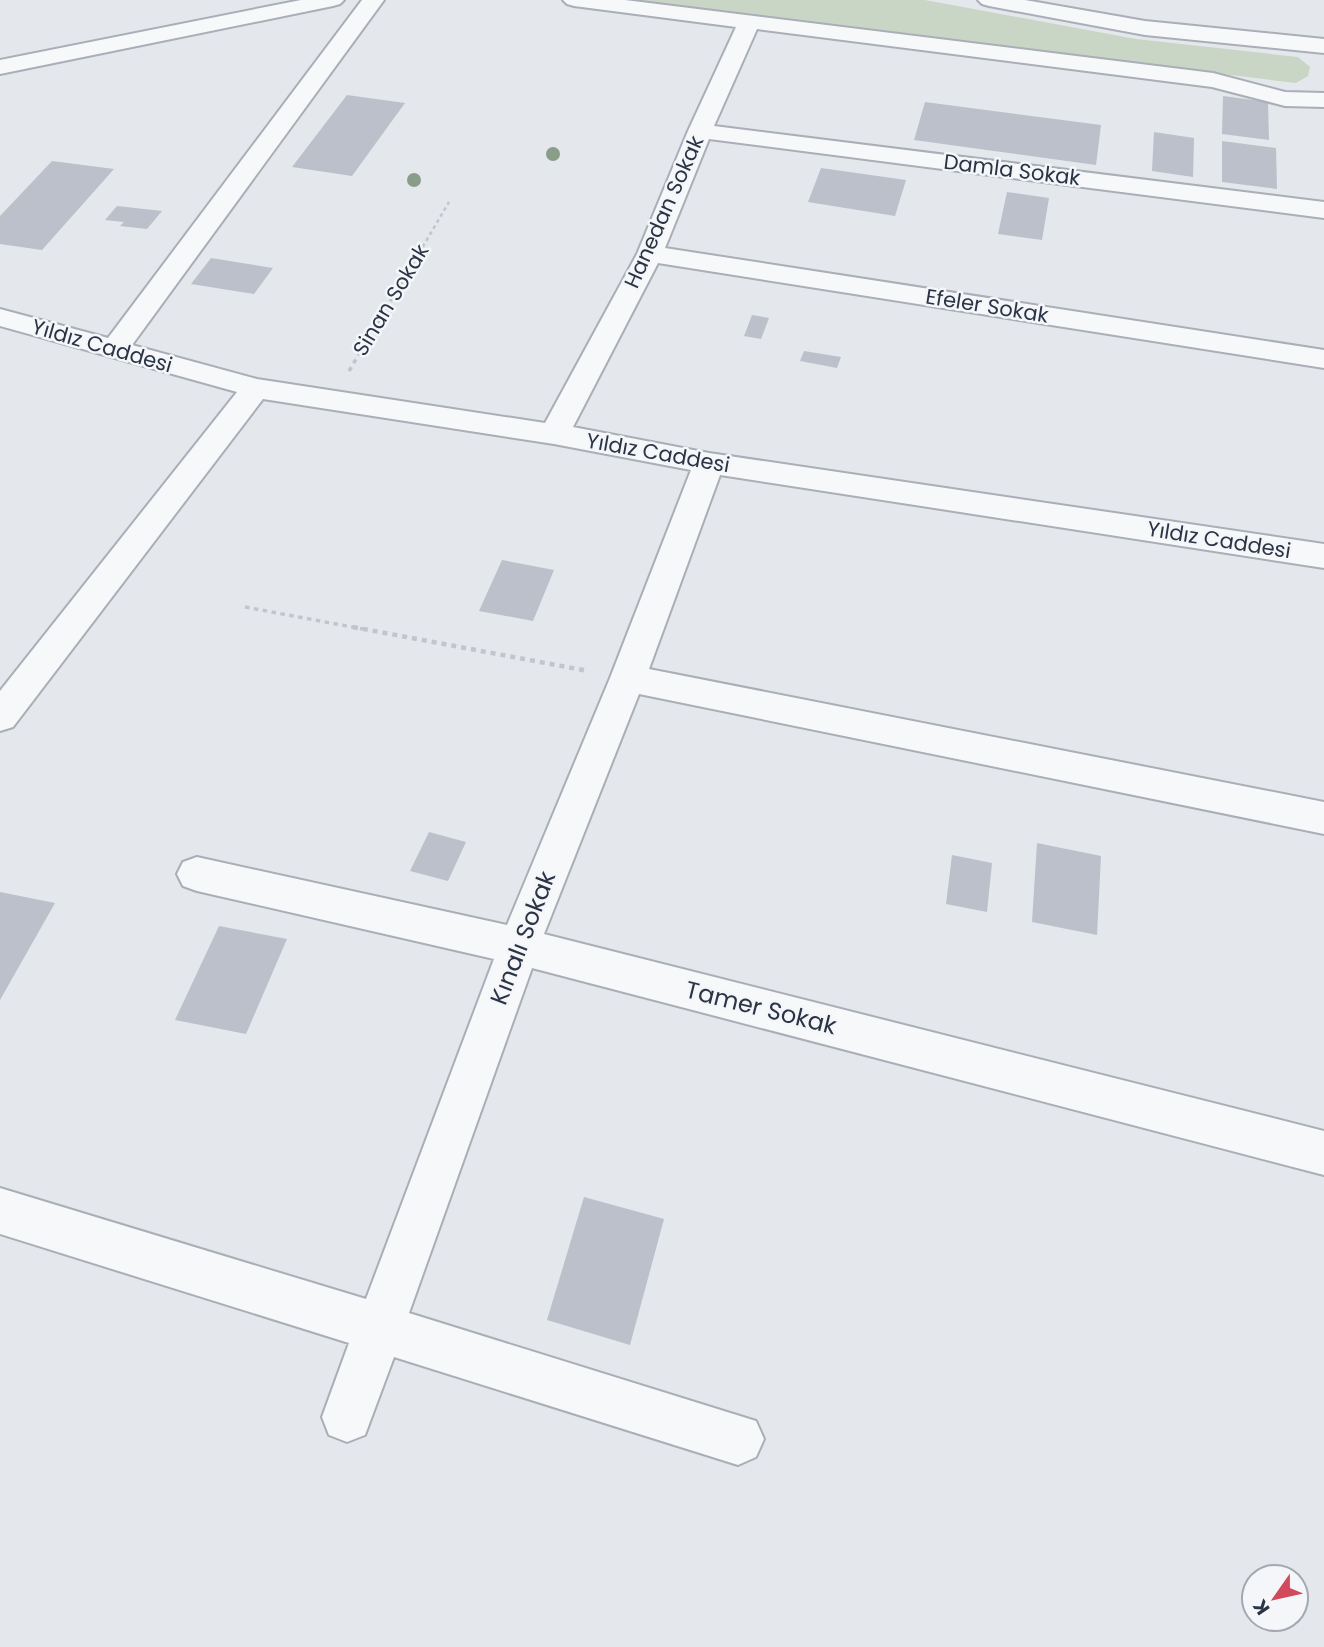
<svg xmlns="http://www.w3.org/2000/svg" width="1324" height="1647" viewBox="0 0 1324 1647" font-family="Poppins,sans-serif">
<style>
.green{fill:#c9d6c5}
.building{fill:#bbc0ca}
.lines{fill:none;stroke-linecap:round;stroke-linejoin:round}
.minor-casing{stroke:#a9aeb7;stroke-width:4}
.path-far2{stroke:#c2c5cb;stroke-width:2.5;stroke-dasharray:3.5 3.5;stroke-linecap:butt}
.path-far1{stroke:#c2c5cb;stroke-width:3.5;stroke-dasharray:4.5 4.5;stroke-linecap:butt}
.path{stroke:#c2c5cb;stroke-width:4.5;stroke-dasharray:5 5;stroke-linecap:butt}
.minor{fill:#f7f8fa;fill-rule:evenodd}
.tree{fill:#899d89}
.labels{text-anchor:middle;stroke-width:5;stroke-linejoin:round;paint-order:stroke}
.far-street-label{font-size:21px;fill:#2b3445;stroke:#f4f6f9}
.street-label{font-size:24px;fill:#2b3445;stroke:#f4f6f9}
</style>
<rect width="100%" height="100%" fill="#e4e7ec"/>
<path class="green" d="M605,0H925L1136,39L1298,57L1310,67L1308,76L1296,83Z"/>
<path class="building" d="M347,95L405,103L352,176L292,167Z
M1223,96L1268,102L1269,140L1222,134Z
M925,102L1101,125L1096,165L914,140Z
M1154,132L1194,138L1193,177L1152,171Z
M1222,141L1276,148L1277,189L1222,182Z
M52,161L114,169L42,250L0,244V216Z
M821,168L906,180L895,216L808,202Z
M1007,192L1049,198L1042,240L998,234Z
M117,206L162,211L147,229L120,226L124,222L105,220Z
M211,258L273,268L254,294L191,284Z
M752,315L769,318L761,339L744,336Z
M804,351L841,357L837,368L800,361Z
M502,560L554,570L533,621L479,611Z
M429,832L466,842L448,881L410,871Z
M1037,843L1101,856L1097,935L1032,922Z
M952,855L992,863L987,912L946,904Z
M0,892L55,903L0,1000Z
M219,926L287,939L246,1034L175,1020Z
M584,1197L664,1219L630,1345L547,1320Z"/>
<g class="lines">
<defs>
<path id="minor" d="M301,0H344L340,4L333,6L0,74V60Z
M362,0H384L132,345L257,379L545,423L637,254L688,131L736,27L574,6L567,4L563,0H625L1213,73L1285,92L1324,93V107L1285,106L1212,87L757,29L714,126L1324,202V218L709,139L665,248L1324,350V368L658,263L573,427L709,453L1324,544V568L720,475L649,669L1324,802V834L639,694L544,934L1324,1131V1175L532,968L409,1313L756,1421L764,1439L756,1457L738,1465L394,1357L365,1435L347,1442L329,1435L322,1417L349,1343L0,1234V1188L366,1299L494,959L197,891L183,886L177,874L183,862L197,857L507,925L610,678L691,470L554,444L263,399L13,727L0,731V691L237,392L0,326V309L108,338Z
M978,0H1025L1145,21L1324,39V53L1145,35L989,6L982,4Z"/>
</defs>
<use href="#minor" class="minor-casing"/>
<path class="path-far2" d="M405,277L449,202"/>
<path class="path-far1" d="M349,371L406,275
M245,607L363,629"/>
<path class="path" d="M353,627L588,671"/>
<use href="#minor" class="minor"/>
</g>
<g class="tree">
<circle cx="553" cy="154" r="7"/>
<circle cx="414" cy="180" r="7"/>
</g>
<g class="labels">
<g class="far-street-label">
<text transform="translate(1012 170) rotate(7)" y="7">Damla Sokak</text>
<text transform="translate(664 212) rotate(-66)" y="7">Hanedan Sokak</text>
<text transform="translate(391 300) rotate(-59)" y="7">Sinan Sokak</text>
<text transform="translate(987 306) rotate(9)" y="7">Efeler Sokak</text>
<text transform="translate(102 346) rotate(16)" y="7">Yıldız Caddesi</text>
<text transform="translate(658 453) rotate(10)" y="7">Yıldız Caddesi</text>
<text transform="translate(1219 540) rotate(9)" y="7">Yıldız Caddesi</text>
</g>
<g class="street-label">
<text transform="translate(523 938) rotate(-69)" y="8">Kınalı Sokak</text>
<text transform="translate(761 1008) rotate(14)" y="8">Tamer Sokak</text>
</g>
</g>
<g transform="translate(1275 1598) rotate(236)"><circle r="33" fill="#f4f6f9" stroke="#a4a8b1" stroke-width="2"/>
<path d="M0-5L12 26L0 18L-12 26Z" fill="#d1495b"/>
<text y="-10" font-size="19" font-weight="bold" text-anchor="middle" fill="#2b3445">K</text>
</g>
</svg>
